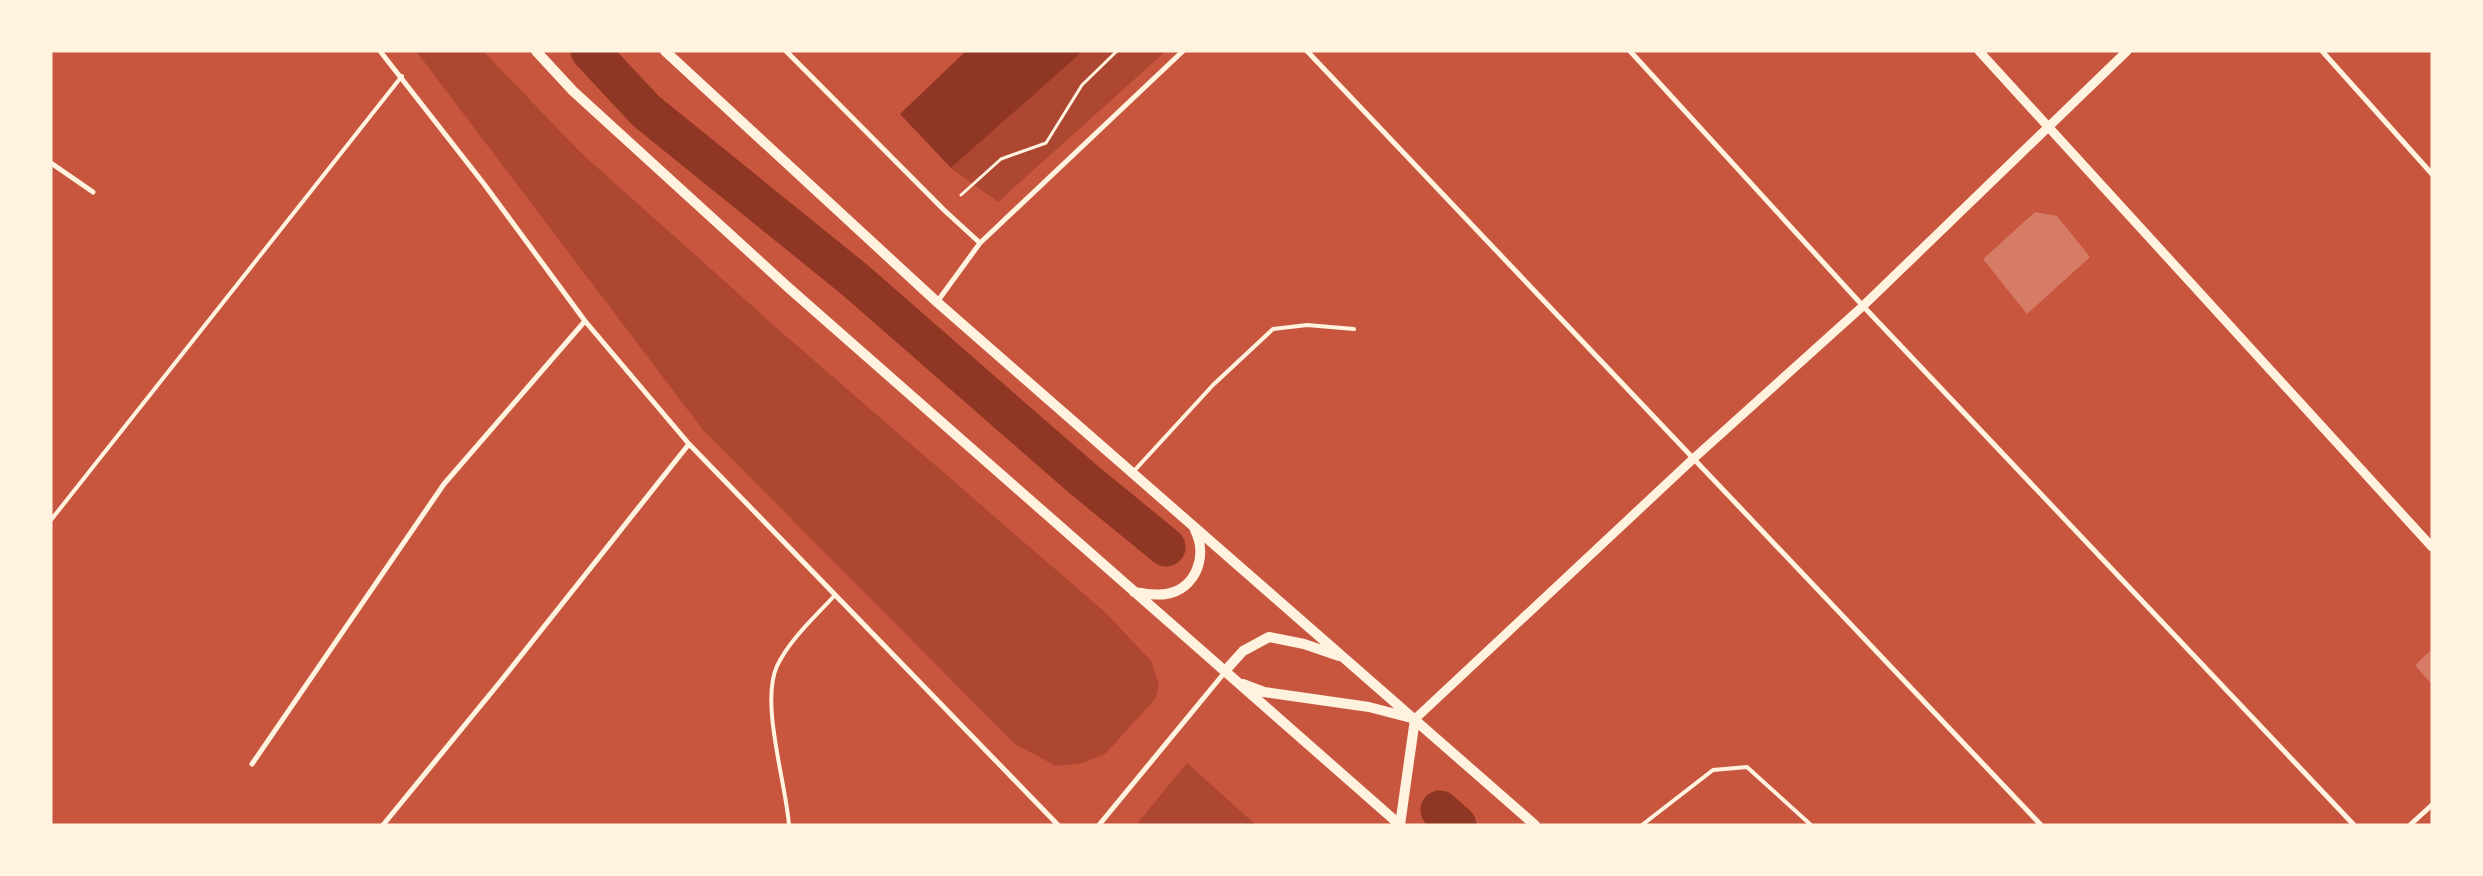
<svg xmlns="http://www.w3.org/2000/svg" width="2483" height="876" viewBox="0 0 2483 876" font-family="'Space Grotesk',sans-serif">
<style>
.green{fill:#ae4732}
.water{fill:#8f3625}
.lines{fill:none;stroke-linecap:round;stroke-linejoin:round}
.canal{stroke:#8f3625;stroke-width:39}
.building{fill:#d67c66}
.path{stroke:#fff3e0;stroke-width:3}
.service{stroke:#fff3e0;stroke-width:4}
.minor{stroke:#fff3e0;stroke-width:5}
.tertiary{stroke:#fff3e0;stroke-width:9}
.secondary{stroke:#fff3e0;stroke-width:10}
</style>
<rect width="100%" height="100%" fill="#c8553d"/>
<path class="green" d="M416,51H483L580,152L787,337L1107,614L1151,661L1159,684L1156,698L1106,753L1083,763L1056,766L1015,744L703,430Z
M1083,51H1166L998,202L951,168Z
M1187,763L1256,825H1136Z"/>
<path class="water" d="M966,51H1083L951,168L900,114Z"/>
<g class="lines">
<path class="canal" d="M590,51L646,111L855,280L1083,479L1166,547
M1440,810L1457,825"/>
</g>
<path class="building" d="M2035,212L2057,216L2090,257L2027,314L1983,259Z
M2432,649V685L2415,665Z"/>
<g class="lines">
<path class="path" d="M961,195L1001,159L1046,143L1082,85L1117,51"/>
<path class="service" d="M1134,471L1213,385L1273,329L1307,325L1354,329
M51,520L402,76
M789,825C786,783 760,703 777,666C790,639 815,617 835,595
M1642,825L1713,770L1747,767L1811,825"/>
<path class="minor" d="M380,51L484,184L585,321L689,444L1058,825
M786,51L944,210L980,243
M1307,51L2041,825
M1630,51L1863,306L2354,825
M2322,51L2432,174
M51,163L93,192
M937,302L980,243L1183,51
M252,764L444,484L585,321
M383,825L500,682L689,444
M1099,825L1225,672
M2410,825L2432,805"/>
<path class="tertiary" d="M1979,51L2432,547
M1415,719L1693,459L1863,306L2127,51"/>
<path class="secondary" d="M536,51L573,91L790,289L1400,825
M665,51L937,302L1535,825
M1134,592C1144,593 1156,596 1166,594C1196,589 1208,556 1195,530
M1225,671L1243,651L1269,637L1304,644L1339,656
M1243,684L1264,692L1369,707L1415,719L1400,825"/>
</g>
<rect width="2483" height="876" fill="none" stroke="#fff3e0" stroke-width="105"/>
</svg>
